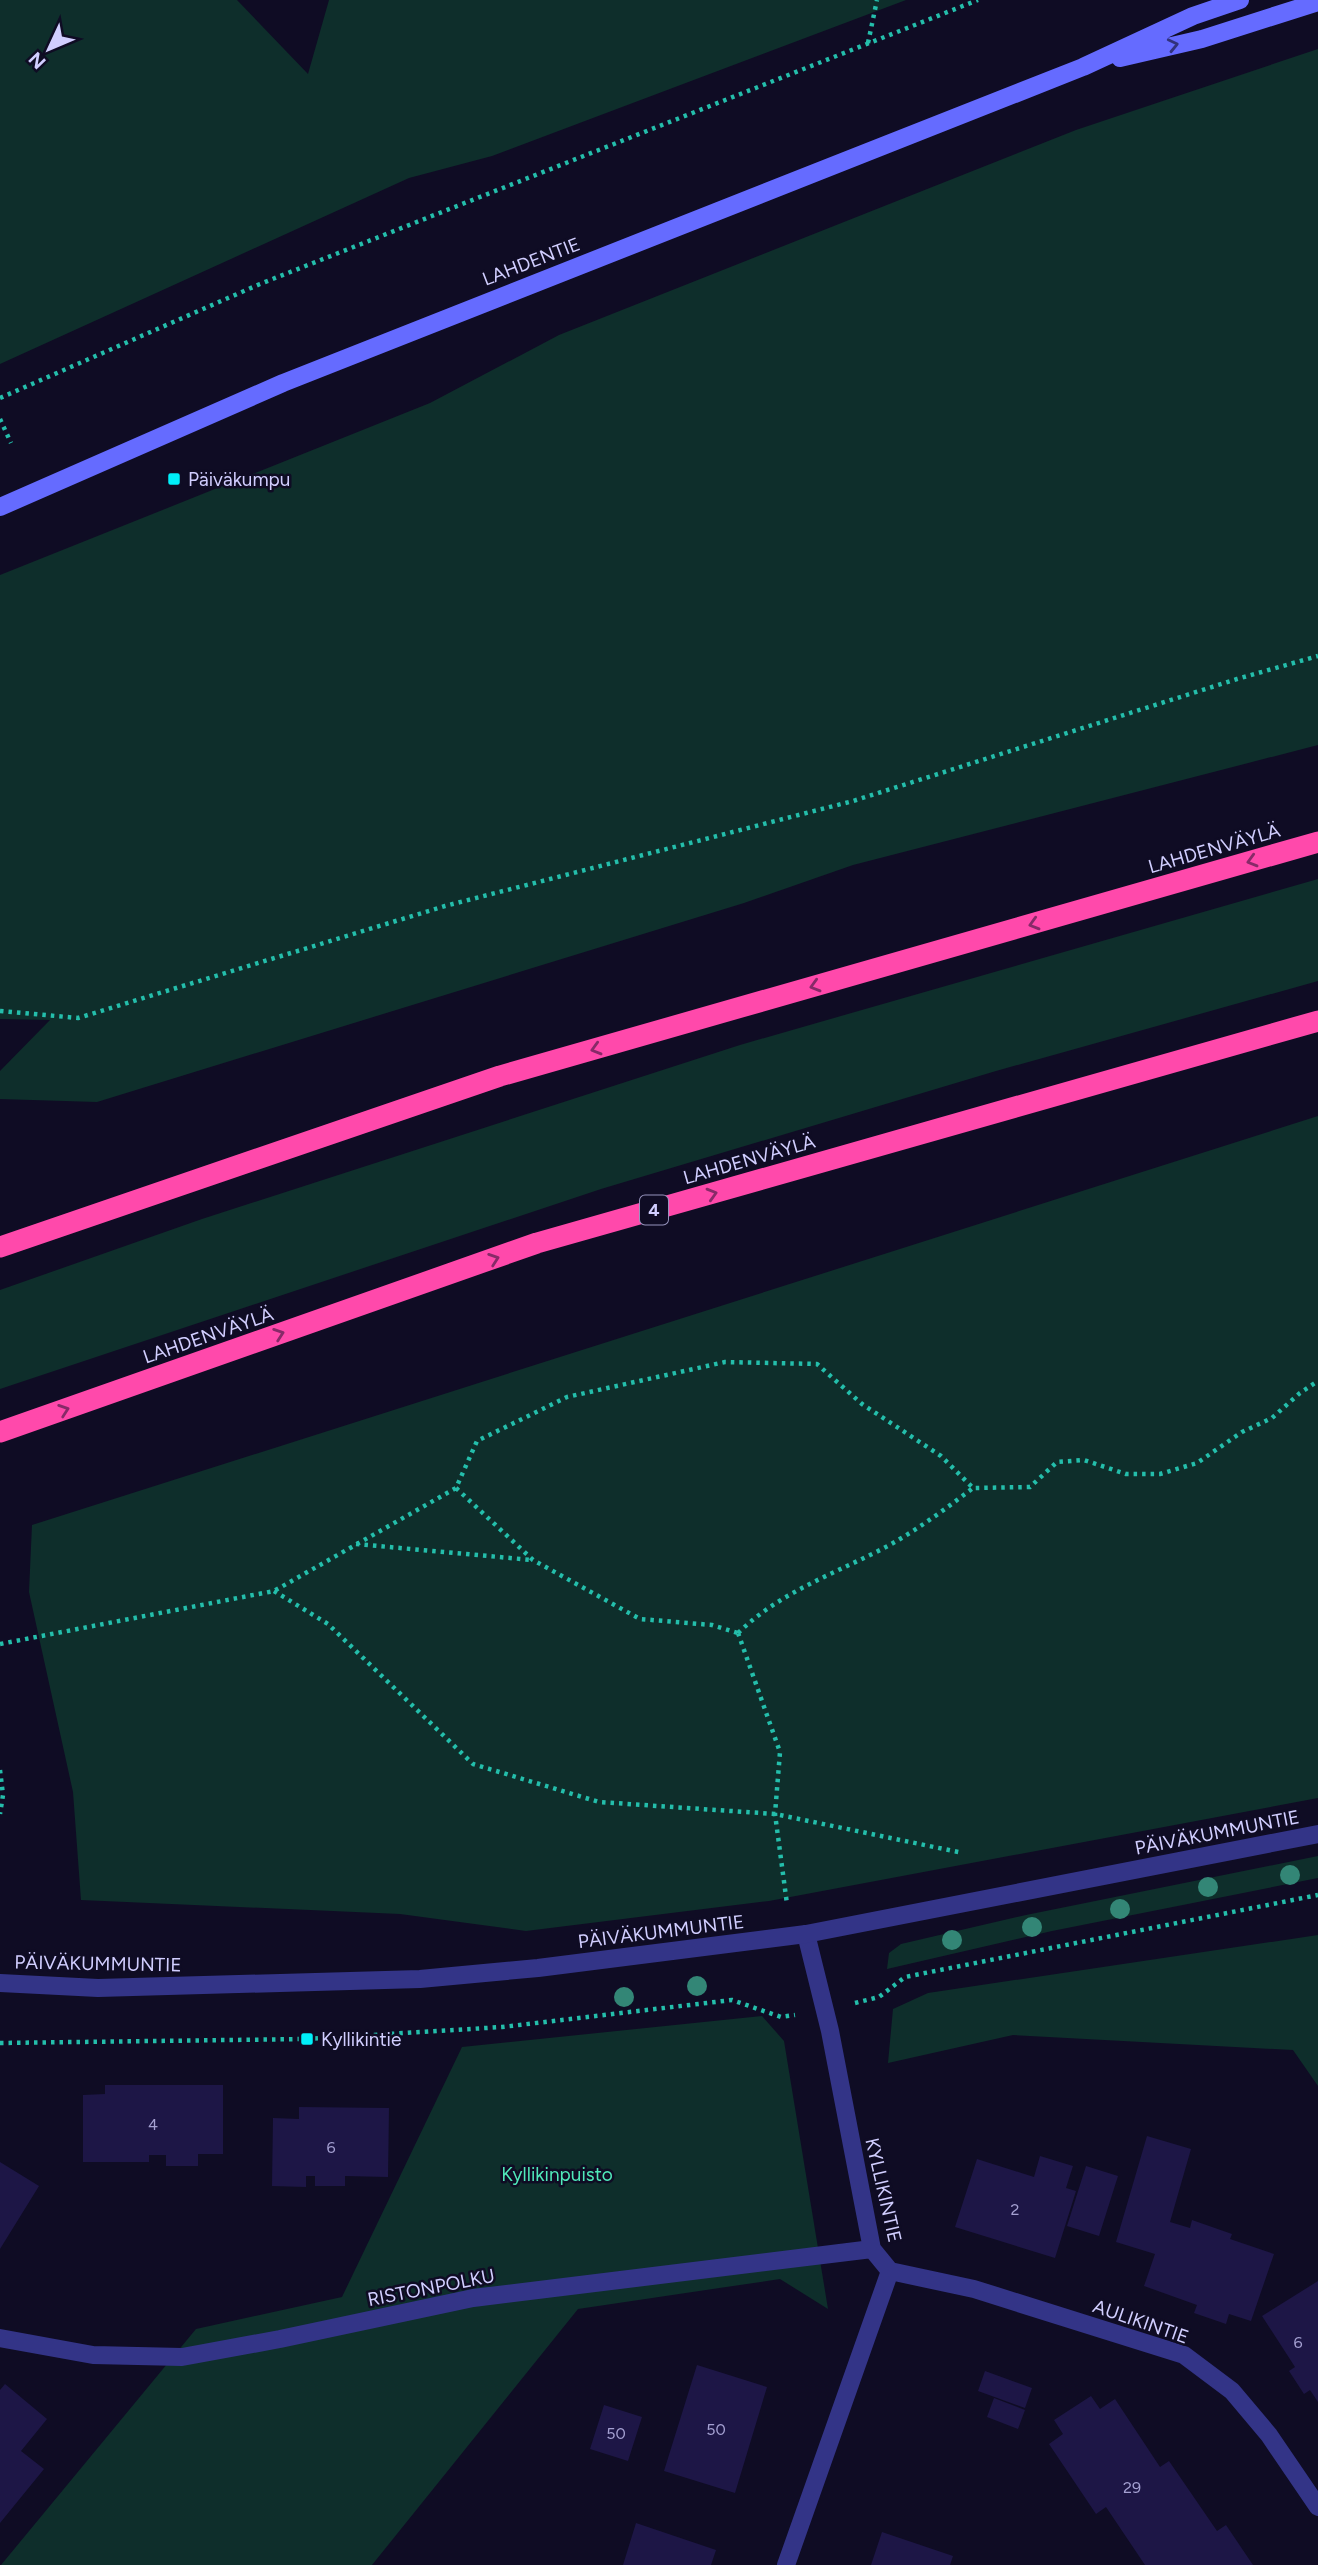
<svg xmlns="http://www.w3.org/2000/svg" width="1318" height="2565" viewBox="0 0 1318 2565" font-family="Figtree,sans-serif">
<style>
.green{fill:#0e2e2b}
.building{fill:#1d1646}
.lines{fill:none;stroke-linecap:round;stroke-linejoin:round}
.path{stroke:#24beab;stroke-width:4.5;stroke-dasharray:3.5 5;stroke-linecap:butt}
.minor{stroke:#333487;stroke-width:18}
.tertiary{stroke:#333487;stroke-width:18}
.secondary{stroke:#656bff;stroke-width:18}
.motorway{stroke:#ff49ab;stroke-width:21}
.tree{fill:#338676}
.oneway{stroke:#31327c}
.oneway2{stroke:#872a68}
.poi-dot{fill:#00eff9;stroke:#0f0c24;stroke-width:2.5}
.labels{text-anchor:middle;stroke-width:5;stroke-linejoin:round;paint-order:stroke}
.number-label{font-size:16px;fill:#a4a0d1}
.shield{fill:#0f0c24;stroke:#9794bd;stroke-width:2}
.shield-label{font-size:18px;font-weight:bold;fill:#d1ceff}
.street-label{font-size:19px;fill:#d1ceff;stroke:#0f0c24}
.poi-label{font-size:19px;fill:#d1ceff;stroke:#0f0c24;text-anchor:start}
.park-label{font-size:19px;fill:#50e9ba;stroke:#0f0c24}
</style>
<rect width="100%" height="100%" fill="#0f0c24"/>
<path class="green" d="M0,0H237L308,74L329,0H906L492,156L409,178L0,364Z
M1318,49V745L853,865L744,903L97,1102L0,1099V1071L50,1020L0,1019V575L430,403L559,335L1076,130Z
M1318,879V981L996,1071L601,1189L0,1389V1290L202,1219L740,1045Z
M1318,1116V1798L769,1901L526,1931L400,1914L81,1900L73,1792L29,1592L32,1525Z
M1318,1856V1878L1052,1931L887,1969L889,1953L901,1944L1026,1915Z
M1318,1935V2086L1293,2050L1013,2035L888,2063L893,2009L928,1993Z
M762,2016L784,2041L828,2309L780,2279L578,2309L372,2565H1L196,2329L342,2297L462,2047Z"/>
<path class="building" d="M105,2085H223V2154H198V2166H166V2155H149V2162H83V2095L105,2094Z
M299,2107L389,2108L388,2177L345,2176V2186H315V2176H306V2187L272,2186L273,2118L299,2119Z
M1147,2136L1191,2149L1170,2222L1190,2228L1192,2220L1232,2234L1230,2239L1274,2254L1251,2321L1229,2314L1226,2324L1194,2313L1197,2305L1144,2286L1155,2254L1116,2242Z
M1040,2156L1073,2166L1066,2188L1076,2191L1055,2258L955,2227L977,2159L1034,2177Z
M0,2162L39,2186L0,2249Z
M1086,2166L1118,2176L1099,2236L1067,2226Z
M1318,2281V2402L1310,2390L1304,2394L1289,2371L1295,2367L1262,2316Z
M697,2365L767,2387L735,2493L664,2471Z
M985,2371L1032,2388L1025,2408L978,2391Z
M5,2384L47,2419L21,2451L44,2469L0,2523V2390Z
M1091,2396L1100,2409L1115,2399L1160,2467L1169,2461L1217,2531L1226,2525L1253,2565H1145L1106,2507L1096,2514L1049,2444L1063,2434L1054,2420Z
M994,2398L1025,2410L1018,2429L987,2417Z
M604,2405L642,2417L628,2461L590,2449Z
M636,2523L716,2550L711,2565H623Z
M882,2532L953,2556L950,2565H871Z"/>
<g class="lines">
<path class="path" d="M868,43L877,0
M0,398L260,284L978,0
M0,419L11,443
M0,1011L78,1018L445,906L853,801L1237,679L1318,656
M456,1488L533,1560L640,1619L712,1625L738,1633
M356,1544L532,1560
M274,1591L328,1624L473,1764L599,1802L775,1814L963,1853
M738,1633L780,1752L775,1814L787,1904
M738,1633C776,1596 823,1578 870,1555C908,1537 940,1513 973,1488
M0,1644L274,1591L456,1488L477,1441L567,1397L725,1362L817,1364L862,1404L941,1456L973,1488L1030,1487L1057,1462L1084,1460L1126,1474H1160L1197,1463L1242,1432L1272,1418L1300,1393L1318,1381
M0,1770L3,1795L0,1814
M855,2003L879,1997L905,1977L1318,1895
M0,2043L307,2039L502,2027L732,2000L781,2017L795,2015"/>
<path class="minor" d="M890,2271L974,2289L1184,2355L1232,2391L1269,2435L1318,2507
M0,2338L93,2355L182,2357L280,2339L473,2298L872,2249
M786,2565L890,2271L872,2249L830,2031L806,1934"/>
<path class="tertiary" d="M0,1983L98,1988L420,1979L538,1968L806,1934L1318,1834"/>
<path class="secondary" d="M1120,58L1202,39L1318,2
M0,507L283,383L1083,67L1193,16L1240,0"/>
<path class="motorway" d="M0,1247L500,1076L1318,842
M0,1432L537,1243L1318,1021"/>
</g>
<g class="tree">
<circle cx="1290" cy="1875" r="10"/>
<circle cx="1208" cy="1887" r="10"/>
<circle cx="1120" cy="1909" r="10"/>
<circle cx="1032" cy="1927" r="10"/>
<circle cx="952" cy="1940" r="10"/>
<circle cx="697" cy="1986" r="10"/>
<circle cx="624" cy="1997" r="10"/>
</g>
<defs><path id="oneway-chevron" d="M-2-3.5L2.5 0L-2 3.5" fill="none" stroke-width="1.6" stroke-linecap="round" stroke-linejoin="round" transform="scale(1.75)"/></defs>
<use class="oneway" href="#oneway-chevron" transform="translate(1173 45) rotate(-13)"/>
<g class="oneway2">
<use href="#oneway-chevron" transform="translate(1252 861) rotate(164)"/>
<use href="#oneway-chevron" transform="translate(1034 924) rotate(164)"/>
<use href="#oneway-chevron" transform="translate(815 986) rotate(164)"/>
<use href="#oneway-chevron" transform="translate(596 1049) rotate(164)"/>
<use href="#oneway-chevron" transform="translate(712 1194) rotate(-16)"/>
<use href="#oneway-chevron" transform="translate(494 1259) rotate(-19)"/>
<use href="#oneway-chevron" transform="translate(279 1334) rotate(-19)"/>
<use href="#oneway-chevron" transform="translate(64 1410) rotate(-19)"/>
</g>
<g class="poi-dot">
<rect x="167" y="472" width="14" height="14" rx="3.5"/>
<rect x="300" y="2032" width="14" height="14" rx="3.5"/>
</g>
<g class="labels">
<g class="number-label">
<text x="153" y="2130">4</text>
<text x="331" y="2153">6</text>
<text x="1015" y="2215">2</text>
<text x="1298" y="2348">6</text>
<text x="716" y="2435">50</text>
<text x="616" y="2439">50</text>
<text x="1132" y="2493">29</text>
</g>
<rect class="shield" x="640" y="1195.5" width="28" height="29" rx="5"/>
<g class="shield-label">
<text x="654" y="1216">4</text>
</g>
<g class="street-label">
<text transform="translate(531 261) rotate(-21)" y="7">LAHDENTIE</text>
<text transform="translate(1214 848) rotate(-16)" y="7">LAHDENVÄYLÄ</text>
<text transform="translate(749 1159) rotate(-16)" y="7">LAHDENVÄYLÄ</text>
<text transform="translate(208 1335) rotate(-19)" y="7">LAHDENVÄYLÄ</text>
<text transform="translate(1217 1832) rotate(-11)" y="7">PÄIVÄKUMMUNTIE</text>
<text transform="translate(661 1931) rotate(-7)" y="7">PÄIVÄKUMMUNTIE</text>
<text transform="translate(98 1963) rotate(1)" y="7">PÄIVÄKUMMUNTIE</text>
<text transform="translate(884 2190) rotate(77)" y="7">KYLLIKINTIE</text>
<text transform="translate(431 2287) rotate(-11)" y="7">RISTONPOLKU</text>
<text transform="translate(1141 2321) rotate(19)" y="7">AULIKINTIE</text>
</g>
<g class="poi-label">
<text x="188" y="486">Päiväkumpu</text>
<text x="321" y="2046">Kyllikintie</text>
</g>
<g class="park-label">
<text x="557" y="2181">Kyllikinpuisto</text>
</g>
</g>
<g transform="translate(49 49) rotate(226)" stroke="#0f0c24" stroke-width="5" paint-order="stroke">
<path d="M0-5L12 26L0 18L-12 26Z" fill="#d1ceff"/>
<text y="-10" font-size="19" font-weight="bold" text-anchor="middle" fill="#d1ceff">N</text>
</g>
</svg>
